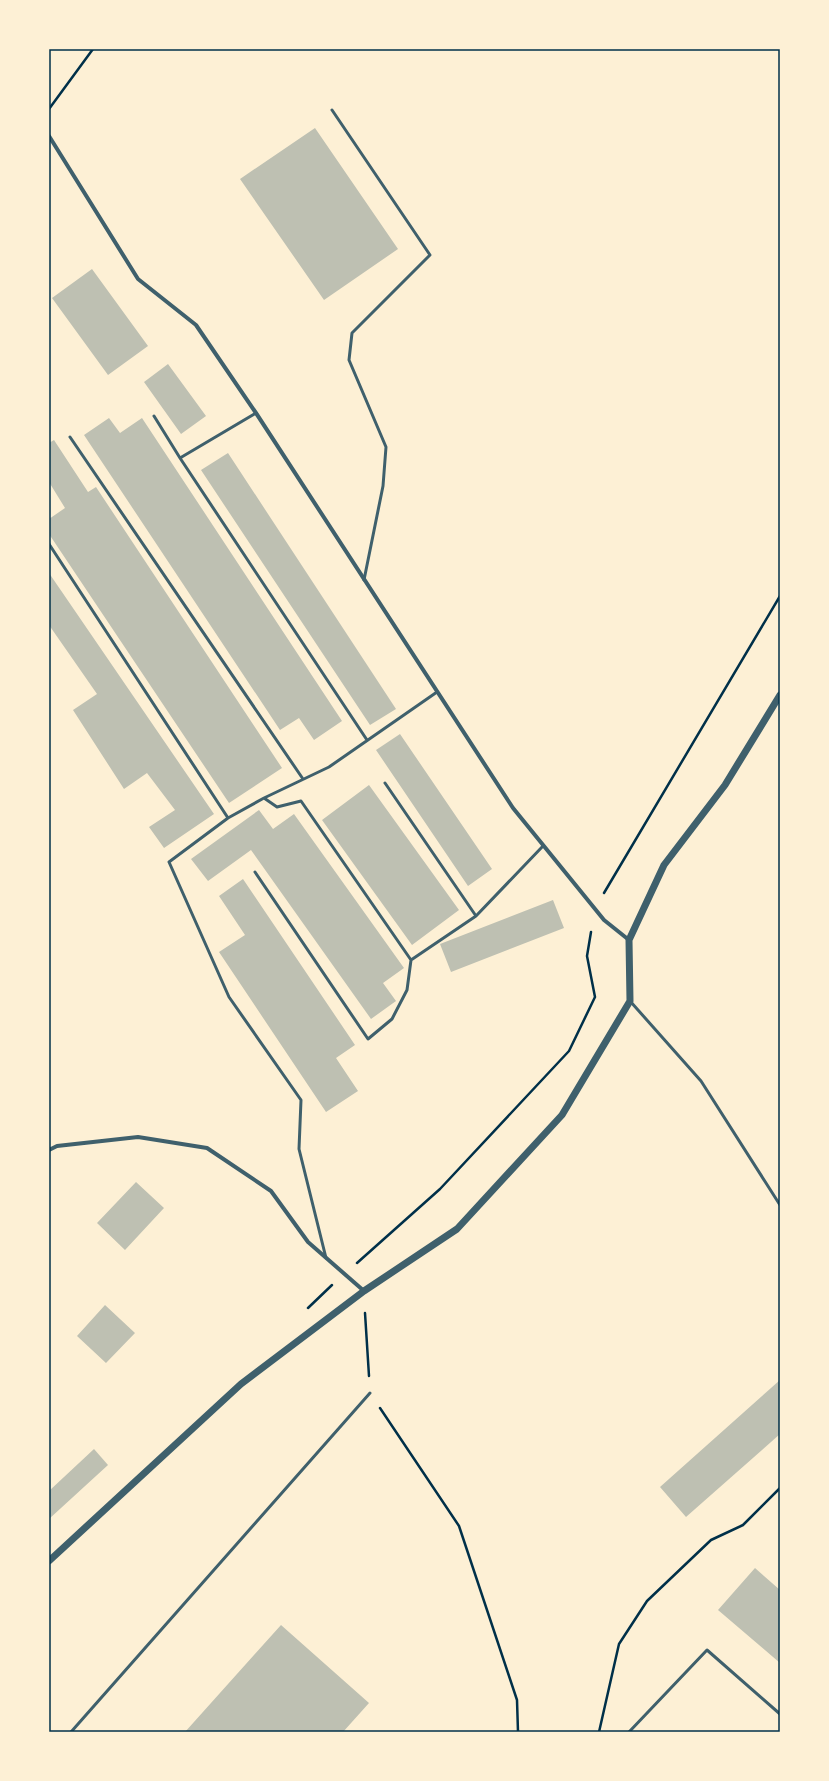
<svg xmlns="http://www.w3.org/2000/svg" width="829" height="1781" viewBox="0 0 829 1781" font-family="'Golos Text',sans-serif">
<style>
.building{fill:#bec0b2}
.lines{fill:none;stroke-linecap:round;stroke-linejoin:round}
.path{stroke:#003049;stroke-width:2.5}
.service{stroke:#3f606c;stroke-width:3}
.minor{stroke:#3f606c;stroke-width:4}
.tertiary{stroke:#3f606c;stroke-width:7}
.neatline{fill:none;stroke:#003049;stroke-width:1.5}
</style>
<rect width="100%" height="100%" fill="#fdf0d5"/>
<path class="building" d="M315,128L398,249L324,300L240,179Z
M92,269L148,346L108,375L52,298Z
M168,364L206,416L181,434L144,382Z
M109,418L120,433L142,418L342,721L314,740L299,718L280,730L84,435Z
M54,440L88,492L96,487L282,768L229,803L49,534V519L65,508L49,482V443Z
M228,453L396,709L370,725L201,470Z
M49,573L214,814L164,848L149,827L175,810L147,773L124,789L73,710L97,694L49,625Z
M400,734L492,869L468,886L376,750Z
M369,785L459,910L412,945L322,820Z
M259,810L273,829L294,814L404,968L383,983L396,1001L371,1019L251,850L208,881L191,859Z
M243,879L355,1045L336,1058L358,1091L326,1112L219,952L245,935L219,896Z
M553,900L564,928L451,972L440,944Z
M136,1182L164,1208L125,1250L97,1223Z
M105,1305L135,1333L106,1363L77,1336Z
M780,1380V1434L686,1517L660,1487Z
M94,1449L108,1465L49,1519V1491Z
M755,1568L780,1590V1663L718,1610Z
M281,1625L369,1703L343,1732H185Z"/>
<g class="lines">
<path class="path" d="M49,109L93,49
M604,893L780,596
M357,1263L440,1189L569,1051L595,997L587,956L591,932
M308,1308L332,1285
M365,1313L369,1376
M380,1408L459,1526L517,1700L518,1732
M599,1732L619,1644L647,1601L711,1540L743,1525L780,1488"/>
<path class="service" d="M332,110L430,255L352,333L349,360L386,447L383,486L364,580
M256,413L180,458L367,740
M154,416L180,458
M70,437L303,779
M49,544L228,818L264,798
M385,783L476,916
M228,818L169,862L229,997L301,1100L299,1149L326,1258
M255,872L368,1039L392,1019L407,990L411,960L476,916L543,846
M411,960L301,801L277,807L264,798L329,767L437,692
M630,1001L701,1081L780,1205
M71,1732L370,1393
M629,1732L707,1650L780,1714"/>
<path class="minor" d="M49,136L138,279L196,325L256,413L513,808L604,920L629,940
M49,1150L57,1146L138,1137L207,1148L271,1191L308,1242L364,1291"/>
<path class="tertiary" d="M49,1561L241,1384L364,1291L457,1229L562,1115L630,1001L629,940L664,865L725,785L780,695"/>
</g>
<rect width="829" height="1781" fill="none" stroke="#fdf0d5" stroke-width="100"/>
<rect x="50" y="50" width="729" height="1681" class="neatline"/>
</svg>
